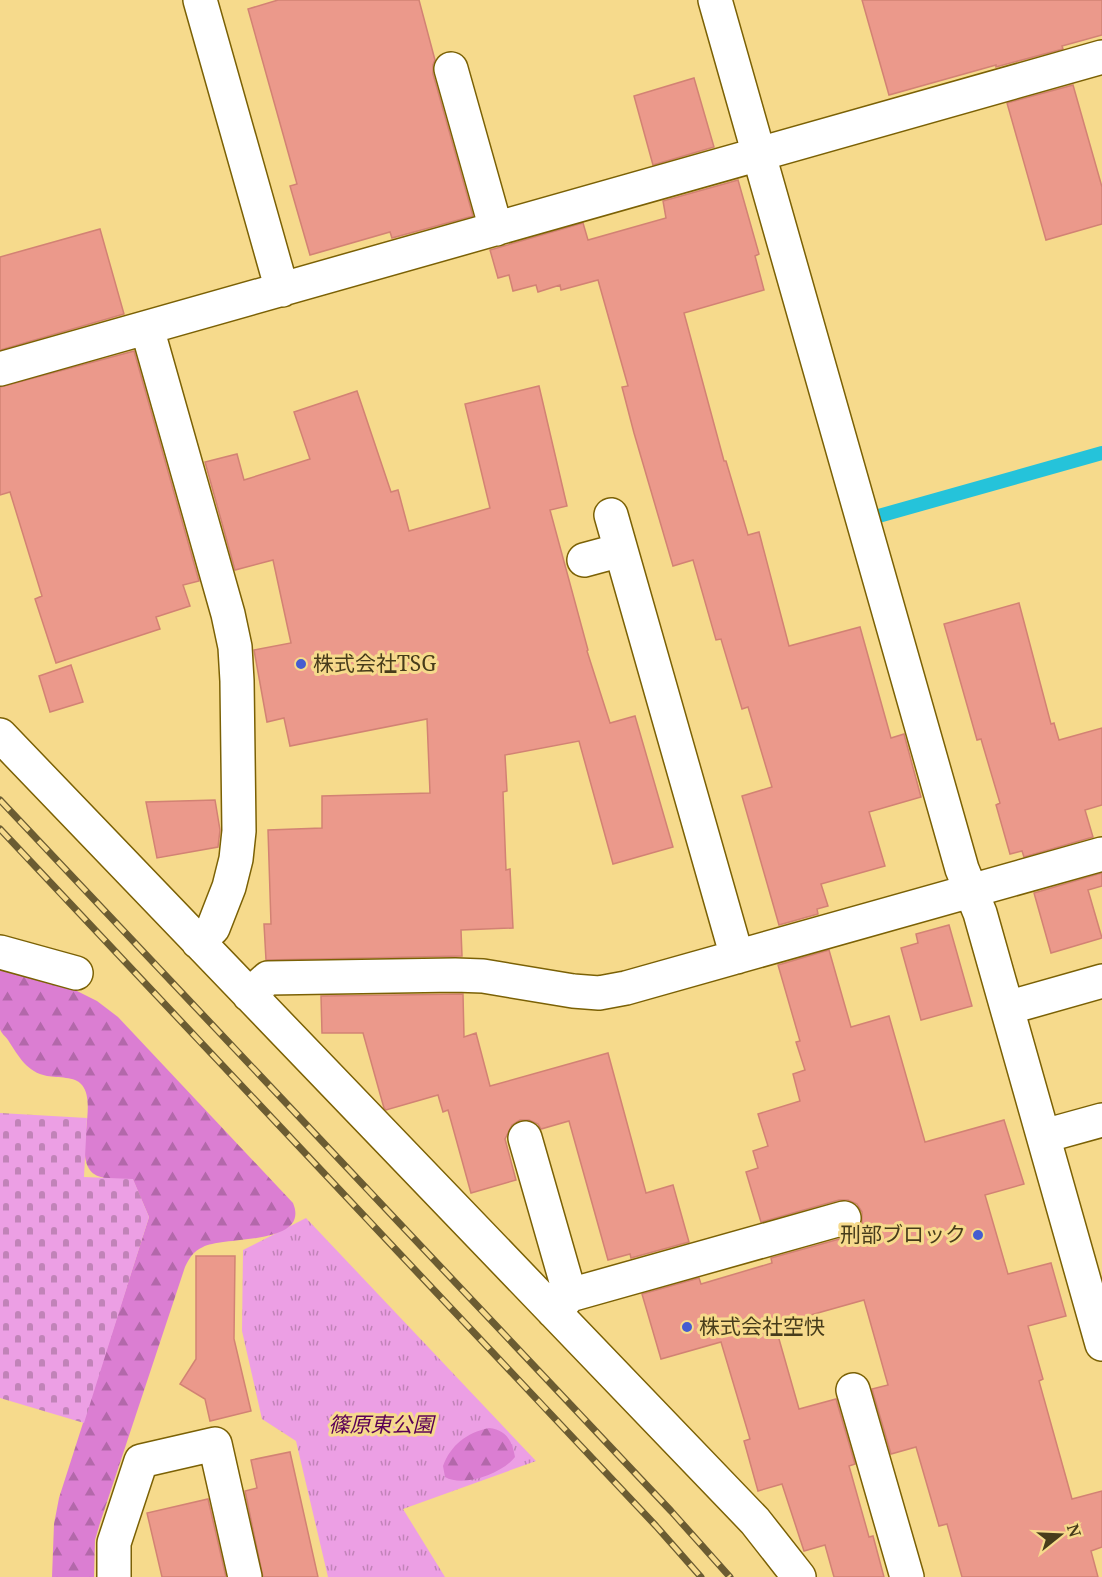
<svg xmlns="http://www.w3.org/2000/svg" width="1102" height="1577" viewBox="0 0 1102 1577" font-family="'Noto Serif','Noto Sans JP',serif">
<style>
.grass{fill:url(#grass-tufts)}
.forest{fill:url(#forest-firs)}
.cemetery{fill:url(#cemetery-stones)}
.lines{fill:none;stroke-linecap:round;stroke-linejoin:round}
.stream{stroke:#25c3da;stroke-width:14}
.building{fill:#eb998b;stroke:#d28274;stroke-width:1.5}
.street-casing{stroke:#7b6105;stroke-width:36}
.street{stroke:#fff;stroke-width:33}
.rail-casing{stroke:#6b5c32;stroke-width:7}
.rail{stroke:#f6da8c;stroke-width:4.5;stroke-dasharray:14;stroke-linecap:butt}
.poi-dot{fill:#455cd0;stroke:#f6da8c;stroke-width:2}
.labels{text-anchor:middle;stroke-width:6;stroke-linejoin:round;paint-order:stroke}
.poi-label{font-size:21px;fill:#473c1b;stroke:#f6da8c;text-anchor:start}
.park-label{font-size:21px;font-style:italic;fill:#5a0056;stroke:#f6da8c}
</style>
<defs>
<pattern id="grass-tufts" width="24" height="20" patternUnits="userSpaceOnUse" patternTransform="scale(1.5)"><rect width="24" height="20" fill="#ec9fe4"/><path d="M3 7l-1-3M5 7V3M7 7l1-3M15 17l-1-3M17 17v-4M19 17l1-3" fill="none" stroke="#c183b8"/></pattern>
<pattern id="forest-firs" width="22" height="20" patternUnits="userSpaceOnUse" patternTransform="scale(1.5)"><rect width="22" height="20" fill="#db7ed2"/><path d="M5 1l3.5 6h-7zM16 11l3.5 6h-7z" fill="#b368aa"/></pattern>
<pattern id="cemetery-stones" width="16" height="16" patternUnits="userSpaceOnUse" patternTransform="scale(1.5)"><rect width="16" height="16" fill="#ec9fe4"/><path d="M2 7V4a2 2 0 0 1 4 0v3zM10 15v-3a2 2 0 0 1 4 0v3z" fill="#c183b8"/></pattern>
</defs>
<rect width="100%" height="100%" fill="#f6da8c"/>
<path class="grass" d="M306,1218L536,1461L403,1509L445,1577H328L296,1441L262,1419L242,1331L243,1250Z"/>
<path class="forest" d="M0,969L73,989L97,1001L118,1017L293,1203C311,1246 223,1236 203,1247C193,1251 189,1259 185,1267L100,1523L95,1540L94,1577H52L54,1524L59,1498L149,1217L133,1180C123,1179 110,1180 101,1177C67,1168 100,1107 82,1085C75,1076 58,1078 47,1076C27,1072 19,1057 8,1040C6,1037 1,1033 0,1029C0,1022 0,980 0,969Z
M489,1428C506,1430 512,1440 515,1457C503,1473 464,1488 445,1477L443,1466C451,1445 466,1433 489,1428Z"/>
<path class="cemetery" d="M0,1113L87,1118L84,1177L133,1179L149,1217L84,1423L0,1398Z"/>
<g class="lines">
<path class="stream" d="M875,517L1102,453"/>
</g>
<path class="building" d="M278,0H419L435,60L433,65V74L473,216L392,238L390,232L310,255L290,186L297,184L248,9Z
M862,0H1102V35L1062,46L1063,49L996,67V65L889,95Z
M694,78L714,147L653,165L634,96Z
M1073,85L1102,187V224L1046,240L1007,103Z
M738,180L759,254L755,256L764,290L684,313L724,461H726L748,535L759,532L789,646L860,627L891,738L904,734L921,797L869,812L885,866L821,884L828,906L817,909L818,914L779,925L742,796L772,787L748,707L742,709L721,639L716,640L693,560L673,566L634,433L622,387L628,386L598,280L561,290L560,285L538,292L536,285L513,291L509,275L498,278L490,250L583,223L588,240L666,218L663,201Z
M100,229L124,314L0,350V257Z
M134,351L199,581L183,585L190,606L156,617L160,629L56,663L35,599L42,596L10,492L0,495V387Z
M539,386L567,506L550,510L588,650L587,651L610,723L635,716L673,847L613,864L579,741L505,755L507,791L503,792L506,870L510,869L513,928L461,930L462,956L266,960L264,924H271L268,830L322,828V796L430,793L427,719L290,746L284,718L267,722L254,650L291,643L273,560L235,570L205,462L237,454L244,480L310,459L294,412L357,391L391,492L398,490L409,531L490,508L465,404Z
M1019,603L1051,724L1054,723L1059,740L1102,728V805L1085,810L1093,837L1024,857L1022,851L1010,854L996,805L1000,803L981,739L977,740L944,624Z
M71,665L83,702L50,712L39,676Z
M215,800L220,830L218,847L157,858L146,802Z
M1102,873V886L1088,890L1102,938L1051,953L1034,893Z
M949,925L972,1006L921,1020L901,948L918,943L916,934Z
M829,950L851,1027L889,1016L925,1142L1004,1120L1024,1184L985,1195L1008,1274L1051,1263L1066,1316L1028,1326L1043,1379L1039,1381L1072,1499L1102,1491V1547L1091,1551L1098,1577H962L947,1524L939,1526L916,1447L891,1454L872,1389L888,1385L864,1300L775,1325L799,1409L836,1399L855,1464L849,1466L869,1537L873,1536L884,1577H834L825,1545L804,1551L782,1484L758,1491L744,1441L750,1439L721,1342L661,1359L642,1294L699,1278L701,1284L772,1263L771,1258L850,1236L858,1231L862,1223V1212L857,1204L848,1200H839L761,1222L746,1172L758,1168L753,1151L768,1146L758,1114L800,1101L793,1074L805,1070L796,1042L800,1041L778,965Z
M463,994L464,1037L476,1033L490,1086L608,1053L646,1193L673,1185L689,1242L631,1258L630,1254L608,1260L569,1121L541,1129L538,1124L529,1120H520L512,1125L505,1139L516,1180L471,1193L448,1110L443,1112L438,1095L386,1110L384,1108L363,1033H322L321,996Z
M196,1256H235L234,1339L251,1411L210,1421L205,1399L180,1384L196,1359Z
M290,1452L318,1577H263L245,1491L257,1488L251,1460Z
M208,1499L226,1577H162L147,1513Z"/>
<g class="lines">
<defs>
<path id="street" d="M200,0L282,290
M715,0L962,869L980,913L1102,1344
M451,69L496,229
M147,328L228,614L235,647L237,681L239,831L236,859L229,887L213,928L198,942
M0,369L1102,57
M611,515L737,957
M584,560L621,550
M0,735L755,1521L799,1577
M0,952L76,973
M249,995L268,978L455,975L483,976L573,991L599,993L626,988L1102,854
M1007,1008L1102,981
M1044,1136L1102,1120
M525,1138L570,1295
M554,1312L570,1295L844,1218
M853,1390L907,1577
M114,1577V1543L141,1461L215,1444L245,1577"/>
</defs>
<use href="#street" class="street-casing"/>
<use href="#street" class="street"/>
<defs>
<path id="rail" d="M0,800L671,1511L730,1577
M0,829L656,1526L701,1577"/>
</defs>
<use href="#rail" class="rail-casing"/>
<use href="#rail" class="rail"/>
</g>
<g class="poi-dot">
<circle cx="301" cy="664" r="6"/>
<circle cx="978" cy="1235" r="6"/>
<circle cx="687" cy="1327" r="6"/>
</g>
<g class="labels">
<g class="poi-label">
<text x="313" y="671">株式会社TSG</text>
<text x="966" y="1242" text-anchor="end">刑部ブロック</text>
<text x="699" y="1334">株式会社空快</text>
</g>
<g class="park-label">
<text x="381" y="1432">篠原東公園</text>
</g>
</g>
<g transform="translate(1060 1535) rotate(72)" stroke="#f6da8c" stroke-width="4.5" paint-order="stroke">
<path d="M0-4.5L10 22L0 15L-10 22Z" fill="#473c1b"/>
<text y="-9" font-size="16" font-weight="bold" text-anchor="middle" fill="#473c1b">N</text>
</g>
</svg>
